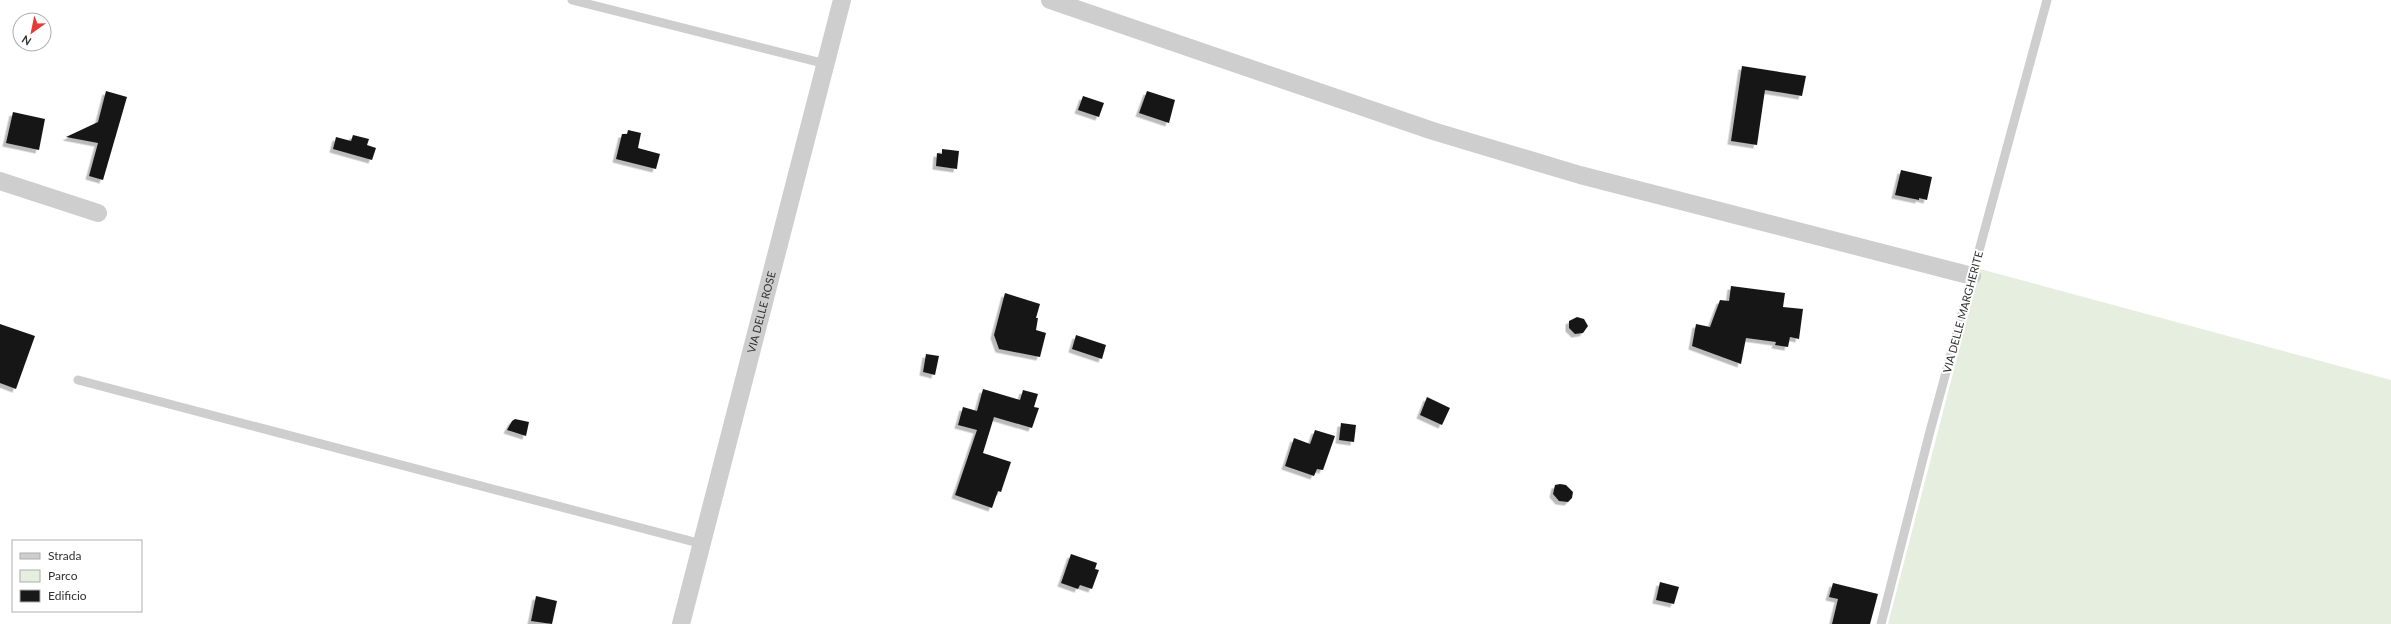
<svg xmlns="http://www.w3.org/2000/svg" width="2391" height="624" viewBox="0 0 2391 624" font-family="Lato,sans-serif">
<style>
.green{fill:#e6eee0}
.building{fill:#181818;filter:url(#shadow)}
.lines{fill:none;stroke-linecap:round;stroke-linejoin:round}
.service{stroke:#cecece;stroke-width:9}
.minor{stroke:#cecece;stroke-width:18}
.labels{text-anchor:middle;stroke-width:4;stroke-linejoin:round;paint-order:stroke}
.street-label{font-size:11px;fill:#313131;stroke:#fff}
</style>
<defs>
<filter id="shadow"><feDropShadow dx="-3.5" dy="3.5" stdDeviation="0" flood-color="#0004"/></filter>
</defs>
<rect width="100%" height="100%" fill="#fff"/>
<path class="green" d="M1980,269L2391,380V624H1888Z"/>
<path class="building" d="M1742,66L1806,76L1802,96L1765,90L1757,145L1731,141Z
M106,91L127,97L103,180L89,176L98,143L66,137L98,122Z
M1147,91L1175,100L1169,123L1139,113Z
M1083,96L1104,103L1099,117L1078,110Z
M13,112L45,119L39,150L6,143Z
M628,130L641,133L638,148L660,154L656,169L616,159L622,134H627Z
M353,135L369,139L367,145L376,148L372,160L333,149L336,137L351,141Z
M942,149L959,151L957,169L936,166L937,153L942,154Z
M1901,170L1932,177L1927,200L1919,198V200L1895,195Z
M1731,286L1785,293L1783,307L1803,309L1799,339L1790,337L1788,347L1775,345L1776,342L1746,338L1741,364L1692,346L1696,324L1710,327L1720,300L1729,301Z
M1005,293L1040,304L1036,318H1038L1036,330L1046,333L1040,357L999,349L994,335Z
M1577,317L1584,319L1588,326L1583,333L1575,334L1569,328V321Z
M0,324L35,336L16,389L0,383Z
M1076,335L1106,345L1102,359L1072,349Z
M926,354L939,356L935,375L923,372Z
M983,389L1020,400L1023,390L1038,394L1034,407L1039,408L1032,428L994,417L983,453L1011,462L1001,492L998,491L992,508L955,495L977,430L958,425L963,407L977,411Z
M1427,397L1450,408L1442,425L1420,415Z
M515,419L529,422L526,436L507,430L512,421Z
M1341,423L1356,425L1354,442L1339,440Z
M1315,430L1335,436L1323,470L1317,469L1314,476L1285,466L1294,438L1310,444Z
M1560,484L1566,485L1573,492L1572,498L1568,502L1559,501L1553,494L1555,485Z
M1071,554L1097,563L1095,569L1099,570L1092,589L1080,585L1078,589L1061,583Z
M1660,582L1679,587L1674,604L1656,600Z
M1833,583L1878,594L1870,624H1832L1838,599L1829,597Z
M536,596L557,601L552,624L531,621Z"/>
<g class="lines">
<path class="service" d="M572,0L826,64
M78,380L702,544
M1881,624L1929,435L2047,0"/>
<g class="minor">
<path d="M1050,0L1433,131L1580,175L1972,276"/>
<path d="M0,181L98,213"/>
<path id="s1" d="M681,624L842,0"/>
</g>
</g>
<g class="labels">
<g class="street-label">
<text dy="4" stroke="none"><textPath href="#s1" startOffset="322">VIA DELLE ROSE</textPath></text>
<text transform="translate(1963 312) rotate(-75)" y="4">VIA DELLE MARGHERITE</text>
</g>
</g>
<rect x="12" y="540" width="130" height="72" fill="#ffffff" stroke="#adadad"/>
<rect x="20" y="553" width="20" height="6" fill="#cecece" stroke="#adadad"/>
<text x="48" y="560" font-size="12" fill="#313131">Strada</text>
<rect x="20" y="570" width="20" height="12" fill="#e6eee0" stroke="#adadad"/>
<text x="48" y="580" font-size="12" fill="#313131">Parco</text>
<rect x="20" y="590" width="20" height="12" fill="#181818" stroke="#adadad"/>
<text x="48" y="600" font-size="12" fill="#313131">Edificio</text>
<g transform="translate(32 32) rotate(213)"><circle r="19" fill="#ffffff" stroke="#adadad"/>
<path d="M0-3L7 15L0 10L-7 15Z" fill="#e53a37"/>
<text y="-6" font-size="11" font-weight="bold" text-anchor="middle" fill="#313131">N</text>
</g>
</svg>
